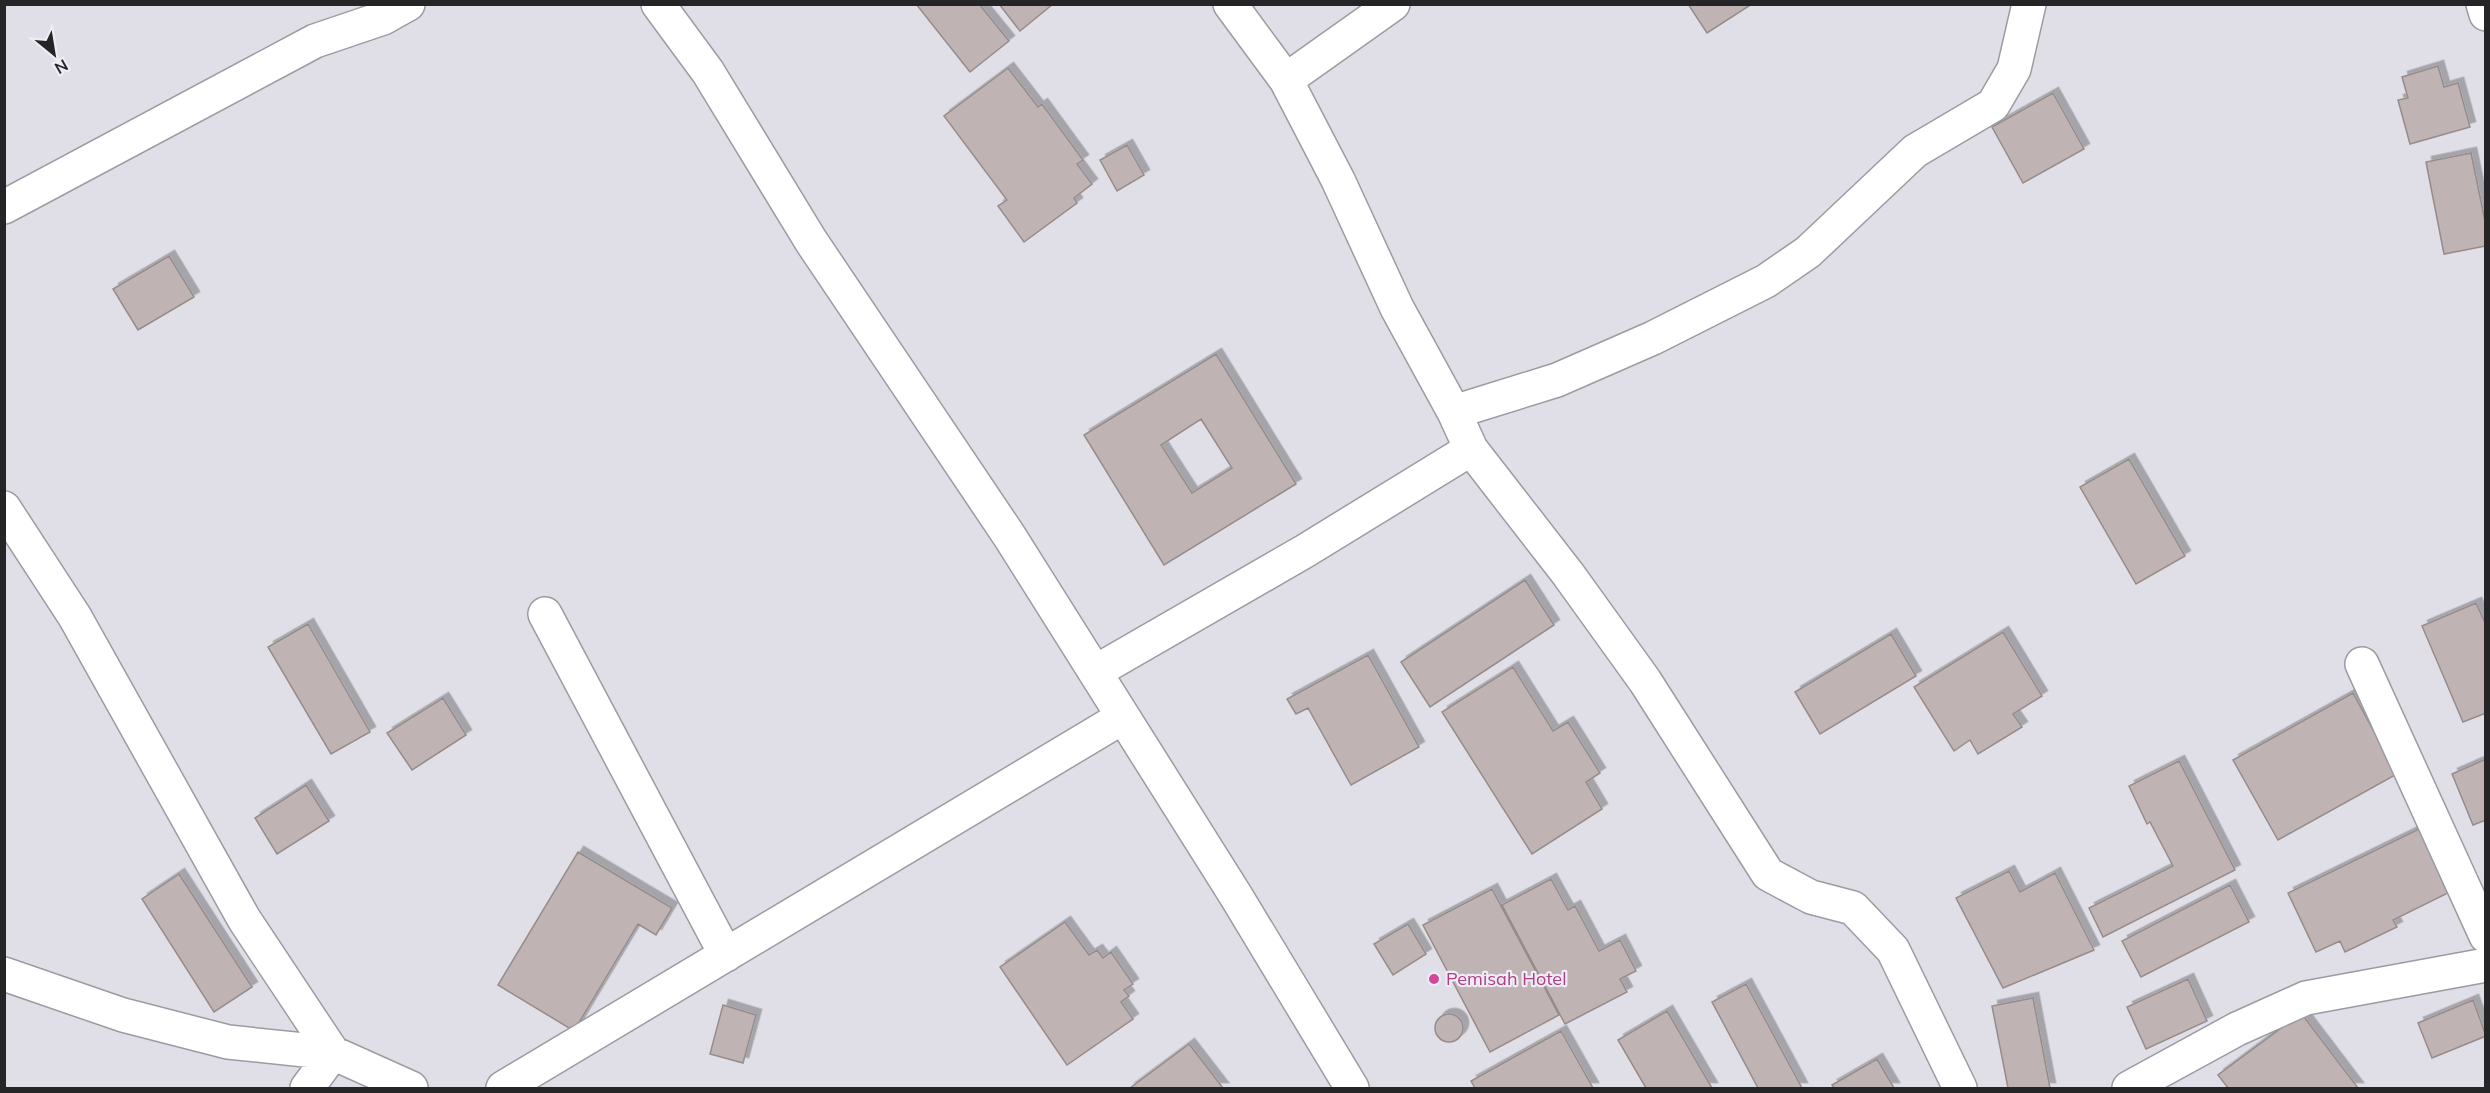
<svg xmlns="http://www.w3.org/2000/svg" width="2490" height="1093" viewBox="0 0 2490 1093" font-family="Mulish,sans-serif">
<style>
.building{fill:#bfb4b3;stroke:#968c8b;stroke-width:1.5;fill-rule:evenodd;filter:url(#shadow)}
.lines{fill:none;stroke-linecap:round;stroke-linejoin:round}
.minor-casing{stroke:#9b9ba3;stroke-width:36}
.minor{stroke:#fff;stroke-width:33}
.hotel-dot{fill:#d1479c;stroke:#ededf6;stroke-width:2}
.labels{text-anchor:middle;stroke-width:4.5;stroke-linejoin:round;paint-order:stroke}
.hotel-label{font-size:18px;fill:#b23c85;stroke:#ededf6;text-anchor:start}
</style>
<defs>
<filter id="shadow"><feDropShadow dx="5.5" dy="-5.5" stdDeviation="0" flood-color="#0004"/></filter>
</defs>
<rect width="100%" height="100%" fill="#e0dfe8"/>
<path class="building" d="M916,4H979L1009,41L970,72Z
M999,4H1053L1020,31Z
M1688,4H1752L1707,33Z
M2438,66L2444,87L2458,83L2470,127L2410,144L2398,100L2408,98L2402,77Z
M1008,68L1038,107L1042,104L1083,160L1077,164L1092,184L1074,198L1077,203L1024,242L998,206L1007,200L944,116Z
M2053,93L2084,149L2023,183L1992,127Z
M1127,145L1144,175L1117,191L1100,160Z
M2471,153L2486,226V246L2444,254L2426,162Z
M169,256L194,297L138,330L113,289Z
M1216,354L1296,484L1164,565L1084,435ZM1201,419L1232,468L1192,493L1161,445Z
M2129,459L2185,556L2136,584L2080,487Z
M1525,580L1554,625L1430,707L1401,662Z
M2476,603L2486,625V713L2463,722L2422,626Z
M308,624L370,732L331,754L268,647Z
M2003,632L2042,696L2013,714L2022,727L1978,754L1970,740L1954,751L1914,687Z
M1891,634L1916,676L1820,734L1795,692Z
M1368,655L1419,747L1351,785L1308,708L1296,714L1287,699Z
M1513,667L1553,731L1568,722L1600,773L1586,782L1602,809L1532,854L1442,712Z
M2353,693L2397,774L2278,840L2233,760Z
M443,698L466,735L412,770L387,733Z
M2486,759V820L2473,825L2452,774Z
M2179,761L2235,870L2103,937L2089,908L2173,866L2150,822L2147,824L2129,786Z
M306,785L329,821L277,854L255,818Z
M2425,826L2456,889L2393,920L2397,927L2345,952L2340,941L2316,952L2288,893Z
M578,852L672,908L656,935L638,924L574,1031L498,985Z
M2009,871L2020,892L2055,873L2094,950L2003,988L1956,898Z
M179,874L252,987L214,1012L142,899Z
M1551,879L1568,910L1575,906L1599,951L1620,940L1636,971L1620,979L1627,992L1565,1024L1502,905Z
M2230,885L2249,922L2141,977L2122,941Z
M1492,889L1559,1015L1490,1052L1423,925Z
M1065,922L1089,955L1097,950L1103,958L1111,952L1133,984L1124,990L1129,996L1121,1002L1133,1019L1067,1065L1000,967Z
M1408,924L1426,954L1393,975L1374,944Z
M2188,979L2207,1021L2146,1049L2127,1007Z
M1746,984L1802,1088H1758L1712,1002Z
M2033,998L2050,1088H2008L1992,1006Z
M2473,1000L2486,1036L2432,1058L2418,1023Z
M723,1005L756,1015L743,1063L710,1054Z
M1667,1011L1712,1088H1646L1618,1040Z
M2301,1013L2358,1088H2228L2218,1075Z
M1435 1028a14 14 0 1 1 28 0a14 14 0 1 1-28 0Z
M1561,1031L1593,1088H1475L1471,1081Z
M1189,1044L1223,1088H1130Z
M1877,1059L1894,1088H1834L1832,1085Z"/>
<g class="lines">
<defs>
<path id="minor" d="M658,4L708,72L811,241L1010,537L1236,896L1352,1088
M1230,4L1286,80L1338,180L1397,308L1454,412L1471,449L1568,574L1645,681L1768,874L1811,897L1853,908L1893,950L1960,1088
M2483,4L2486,14
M1286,80L1393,4
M4,207L315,41L383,18L408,4
M1454,412L1557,380L1653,338L1766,281L1808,252L1915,151L1993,105L2014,69L2029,4
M4,508L75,617L244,919L333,1053L307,1088
M545,614L726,955
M2362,664L2486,936
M1095,672L1305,551L1471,449
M4,974L123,1015L228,1042L333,1053L411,1088
M503,1088L1123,717
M2129,1088L2237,1029L2306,998L2486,965"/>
</defs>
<use href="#minor" class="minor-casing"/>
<use href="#minor" class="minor"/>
</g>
<circle class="hotel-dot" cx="1434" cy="979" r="6"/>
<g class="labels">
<g class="hotel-label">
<text x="1446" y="985">Pemisah Hotel</text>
</g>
</g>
<rect width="2490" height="1093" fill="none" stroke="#252528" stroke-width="12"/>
<g transform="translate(54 54) rotate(150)" stroke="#ededf6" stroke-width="4.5" paint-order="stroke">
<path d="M0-4.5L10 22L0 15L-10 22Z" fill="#252528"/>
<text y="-9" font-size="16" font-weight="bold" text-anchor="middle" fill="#252528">N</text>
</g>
</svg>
